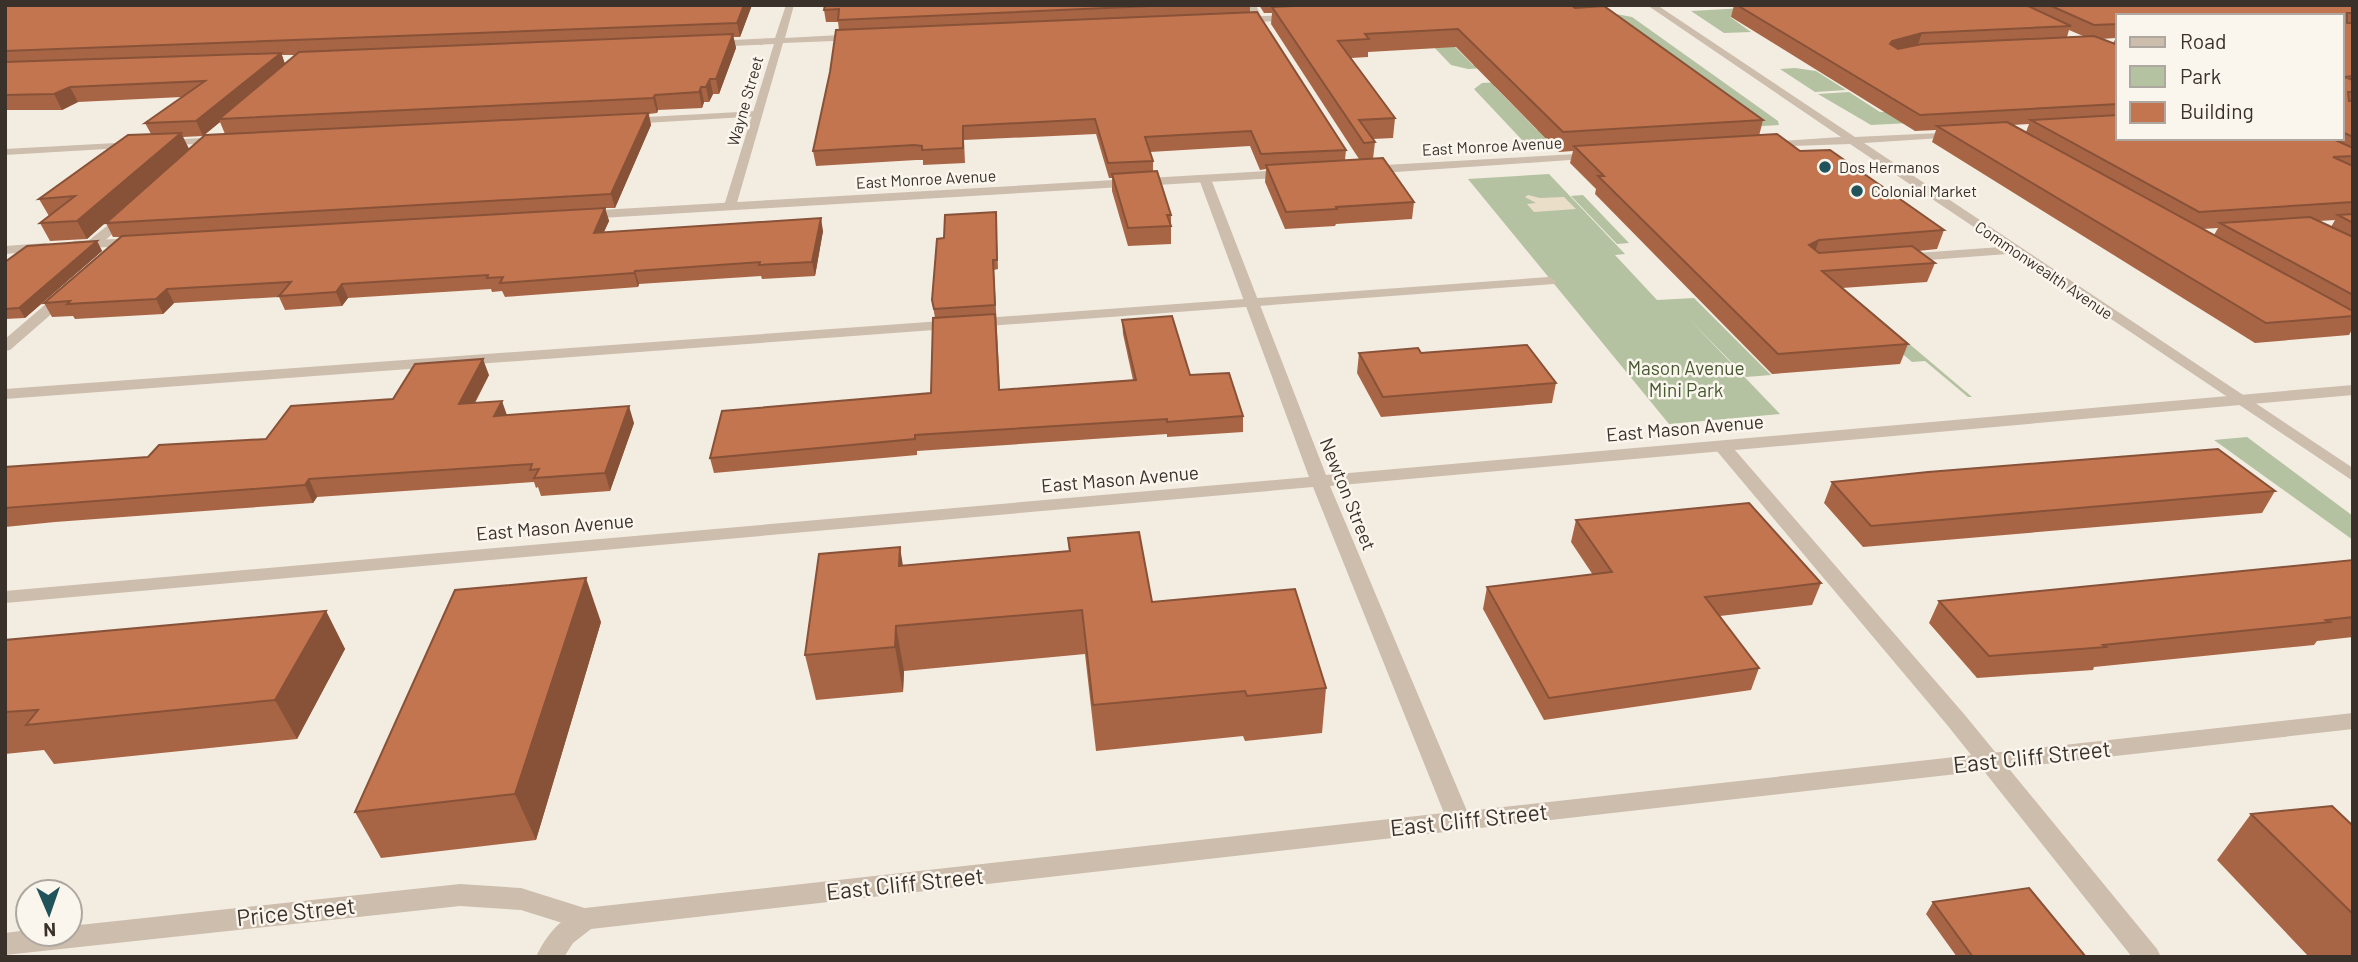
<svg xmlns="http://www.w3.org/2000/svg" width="2358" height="962" viewBox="0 0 2358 962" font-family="Barlow,sans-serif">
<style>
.green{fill:#b4c2a1}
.plaza{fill:#eadec9}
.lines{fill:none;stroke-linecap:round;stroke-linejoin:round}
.service{fill:#ccbdad;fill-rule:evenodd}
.minor{fill:#ccbdad;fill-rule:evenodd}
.tertiary{fill:#ccbdad;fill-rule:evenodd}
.wall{fill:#a86545;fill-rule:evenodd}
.shaded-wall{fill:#885238}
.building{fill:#c37550;stroke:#885238;stroke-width:2}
.poi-dot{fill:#21535b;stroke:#faf6ee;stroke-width:2.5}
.labels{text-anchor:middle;stroke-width:5;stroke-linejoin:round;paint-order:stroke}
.far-street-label{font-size:16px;fill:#3a312b;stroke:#faf6ee}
.far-poi-label{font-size:16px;fill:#3a312b;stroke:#faf6ee;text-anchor:start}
.park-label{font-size:19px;fill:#465830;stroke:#faf6ee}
.street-label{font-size:19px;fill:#3a312b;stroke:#faf6ee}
.near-street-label{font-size:23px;fill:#3a312b;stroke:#faf6ee}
</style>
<rect width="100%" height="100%" fill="#f3ece1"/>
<path class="green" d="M1799,5L1813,13L1730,17L1751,32L1724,33L1691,11Z
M1616,14L1632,17L1778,121L1779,125L1672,132L1514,18Z
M1411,23L1439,31L1473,65L1544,62L1548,65L1468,69L1451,65Z
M1795,68L1816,71L1846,90L1815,92L1780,69Z
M1564,79L1495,87L1537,130L1619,135L1523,141L1474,89L1482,83Z
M1849,92L1880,112L1969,107L2026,117L1871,125L1818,94Z
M1549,174L1625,254L1615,255L1657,300L1694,298L1771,375L1746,377L1689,319L1780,414L1669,424L1468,179Z
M1583,195L1629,243L1617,244L1571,196Z
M1822,270L1972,397H1968L1925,361L1912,362L1823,286Z
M2247,437L2353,516V540L2214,440Z"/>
<path class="plaza" d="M1528,195L1540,198L1564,197L1576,209L1534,212L1527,204L1536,203L1525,197Z"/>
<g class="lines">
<path class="service" d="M1247,5H1256L1269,35H1263Z
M758,111L762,112V116L628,124L623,121L628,118Z
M223,137L229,140L227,142L163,146L157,143L163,140Z
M135,142L141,145L139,147L5,155V149Z
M127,210L131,211V217L98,247H88V241Z
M2015,246L2020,247V253L1903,262L1896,258L1903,254Z
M1549,277L1556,281L1554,284L5,399V389Z
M66,290L71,291V297L10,350L5,351V339L61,291Z
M1722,441L1728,442L1964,714L2157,949L2161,957H2132L1948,726L1716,450L1714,446L1716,442Z
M460,884L521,888L594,911L598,919L594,927L585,930L521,910L460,906L5,955V933L28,930V934H70V926Z"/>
<path class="minor" d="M786,5H794L785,38L859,34L864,37L859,40L783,43L736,206L734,209H726L724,206L774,44L712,47L707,44L712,41L775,38Z
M1296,15L1299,16V20L1240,23L1235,20L1240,17Z
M1205,175L1211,179L1326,475L2353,385V395L1330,486L1467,811L2353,713V729L591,929L573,943L564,957H536C546,935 562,916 585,908L1444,813L1313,487L5,603V591L1309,477L1199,179Z"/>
<path class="tertiary" d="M1647,5H1657L1855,137L1961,132V136L1957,137L1864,143L2353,468V481L1850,144L1761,147V143L1765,142L1841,137Z
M1594,153L1600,156L1598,158L1367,174L1361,170L1367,166Z
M1287,170L1293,174L1291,177L584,219L578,215L584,211Z
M137,238L144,242L142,245L74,249L67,245L74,241Z
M46,243L53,247L51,250L5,254V246Z"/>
</g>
<path class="wall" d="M5,5H752L740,37H733L736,48L719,94H713L709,102H704L702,108L658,110L657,113L649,114L651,125L615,208H605L609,221L604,232L823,231L815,276L762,279L761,276L639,284L638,287L505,297L502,291L492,292L491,289L348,298L342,306L285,310L279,297L174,303L163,314L75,319L73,316L52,317L44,303L121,237H113L106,223L225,134L220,122L203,136L183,137L189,149L87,239L50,241L40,223L50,216H49L39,199L151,134L145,123L182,97L78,102L62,110H5ZM282,55H296L285,64Z
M825,5H1250V12L1346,150L1345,160L1359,159L1271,24L1272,13H1264L1259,5H1571L1763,120L1759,136L1800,151L1944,230L1937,249L1918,251L1935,263L1927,282L1842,288L1908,344L1900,364L1772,374L1595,194L1596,189L1570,163L1573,151L1559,152L1456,47L1368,52V57L1351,58L1395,118L1393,138L1373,139L1375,142L1373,159L1414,202L1412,219L1336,224L1335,226L1285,229L1265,182L1266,169L1260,170L1250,146L1150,152L1153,161V171L1171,215V244L1128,246L1112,191V178H1109L1096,134L964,140L965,163L923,165V160H916L816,166L813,151L839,30L838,22H826L824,10Z
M1734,5H2353V328L2349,335L2255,343L1932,142L1936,130L1915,131L1731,17ZM2118,16H2342V138H2118ZM2069,30L2083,36L2067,37ZM2116,38L2113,43L2101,39ZM2029,124L2026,132L2013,125ZM2335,220L2331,227L2319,221ZM2218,228L2214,235L2202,229Z
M996,212L998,269L994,270L1000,390L1133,380L1123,334L1122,320L1190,375L1243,416V432L1167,437V434L917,451V455L714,473L710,458L931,393L935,318L932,300L944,238Z
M97,241L102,251L25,318L5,319V262Z
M1359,353H1421L1556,383L1552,403L1381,417L1357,373Z
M489,375L475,403L507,415L634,423L610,491L541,496L538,487L536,488L534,482L317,497L313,503L55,522L5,527V467L148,457L266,439Z
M1832,482L2275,491L2262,513L1863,547L1824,503Z
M1576,520L1821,583L1812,605L1720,616L1759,668L1751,690L1544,720L1483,609L1487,587L1593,575L1571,542Z
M1068,538L1152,602L1326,688L1322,733L1245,741L1243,736L1096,751L1085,654L904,671L903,692L816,700L805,655L903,566L1069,551Z
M2353,560V637L2317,641L2314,645L2094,667L2093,670L1977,678L1929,623L1939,601Z
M326,611L345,649L297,739L54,764L44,750L5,754V640Z
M601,622L536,840L381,858L355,812Z
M2251,814L2353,826V957H2309L2217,860Z
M1933,902L2086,957H1957L1926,914Z"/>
<path class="shaded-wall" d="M744,5H752L740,37L737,23Z
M1922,33L1917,47L1887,55L1892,41Z
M733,34L736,48L719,94L716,79Z
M281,53L286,67L219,119L220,122L203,136L196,121Z
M710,79L713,94L709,102L706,87Z
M70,87L78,102L62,110L54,94Z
M701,87L704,102L702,108L699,92Z
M655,95L658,110L657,113L653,98Z
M648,113L651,125L615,208L611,194Z
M181,133L189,149L87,239L77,221Z
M605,208L609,221L597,246L594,233Z
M821,218L823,231L815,276L812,262Z
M1819,240L1813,258L1809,245Z
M97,241L102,251L25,318L19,308Z
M635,271L639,284L638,287L634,273Z
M342,284L348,298L342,306L336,292Z
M167,289L174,303L163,314L156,299Z
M483,359L489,375L465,421L459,404Z
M502,401L508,418L494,416Z
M629,406L634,423L610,491L605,473Z
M309,479L317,497L313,503L305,485Z
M900,547L907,591L899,566Z
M586,578L601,622L536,840L515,794Z
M326,611L345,649L297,739L275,700Z
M896,626L904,671L903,692L895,647Z"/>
<path class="building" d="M5,5H744L737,23L5,51Z
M825,5H1173L838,20L839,9L824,10Z
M1314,5H1571L1575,8L1604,6L1763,120L1563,132L1458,29L1365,34L1369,39L1338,41L1395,118L1359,120L1375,142L1364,143L1272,7Z
M1737,5H2026L2071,26L1922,33L1892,41L1890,44L1898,49L1922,44L2094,36L2118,45V104L1920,115Z
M2049,5H2353V13H2347V23H2353V76L2345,77L2353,80V92H2348L2349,101H2353V137L2342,132V16H2118V24L2094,25Z
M1257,12L1346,150L1261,154L1251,131L1145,137L1153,161L1108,163L1095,119L963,126V148L922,150V146L914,145L813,151L830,72L836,30Z
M733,34L716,79H710L706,87H701L699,92L655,95L653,98L219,119L299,52Z
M281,53L196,121L145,123L205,81L70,87L54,94L5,95V62Z
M648,113L611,194L106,223L205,135Z
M2118,115V138H2331L2353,148V156L2333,157L2353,166V202L2199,212L2031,120Z
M2007,122L2353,311V316L2266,323L1937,126Z
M181,133L77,221L40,223L75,196L39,199L128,135Z
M1777,134L1800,151L1830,150L1944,230L1819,240L1809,245L1819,253L1912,246L1935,263L1822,271L1908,344L1778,354L1598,176H1604L1574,146Z
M1383,158L1414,202L1336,207L1337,209L1286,212L1266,165Z
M1157,171L1171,215H1167L1171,226L1128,228L1112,174Z
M605,208L594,233L821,218L812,262L759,265L760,262L635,271L634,273L500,283L503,277L487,278L488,275L342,284L336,292L279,296L291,282L167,289L156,299L67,304L70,301L44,303L122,236Z
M996,212L997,260H993L995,305L934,309L932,300L937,239L944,238L945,215Z
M2353,214V223L2338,215Z
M2310,217L2353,237V295L2220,223Z
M97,241L19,308L5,309V262L27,246Z
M995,314L999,390L1136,380L1122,320L1172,316L1190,375L1229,373L1243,416L1167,422V419L915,435V439L710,458L722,411L931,393L933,318Z
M1527,345L1556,383L1383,397L1359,353L1418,348L1421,353Z
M483,359L459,404L502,401L494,416L629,406L605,473L534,478L539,469L530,470L532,464L309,479L305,485L5,508V467L148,457L159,445L266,439L291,406L393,399L415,364Z
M2218,449L2275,491L1871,526L1832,482L1928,472Z
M1749,503L1821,583L1705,597L1759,668L1549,698L1487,587L1612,572L1576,520Z
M1139,532L1152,602L1295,589L1326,688L1247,696L1245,691L1093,705L1082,610L896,626L895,647L805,655L819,554L900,547L899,566L1070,551L1068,538Z
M2353,560V617L2326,620L2330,622L2103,645L2106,647L1989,656L1939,601Z
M586,578L515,794L355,812L455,590Z
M326,611L275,700L26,725L38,710L5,712V640Z
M2332,806L2353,826V914L2251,814Z
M2029,888L2086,957H1973L1933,902Z"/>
<g class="poi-dot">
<circle cx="1825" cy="167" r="7"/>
<circle cx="1857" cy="191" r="7"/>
</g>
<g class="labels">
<g class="far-street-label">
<text transform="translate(745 101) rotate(-74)" y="6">Wayne Street</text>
<text transform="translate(1492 146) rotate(-3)" y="6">East Monroe Avenue</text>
<text transform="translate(926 179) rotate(-3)" y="6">East Monroe Avenue</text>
<text transform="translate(2044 270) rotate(34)" y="6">Commonwealth Avenue</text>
</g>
<g class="far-poi-label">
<text x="1839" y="173">Dos Hermanos</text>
<text x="1871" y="197">Colonial Market</text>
</g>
<g class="park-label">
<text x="1686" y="375">Mason Avenue<tspan x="1686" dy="22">Mini Park</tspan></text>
</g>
<g class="street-label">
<text transform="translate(1685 428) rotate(-5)" y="7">East Mason Avenue</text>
<text transform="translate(1120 479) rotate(-5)" y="7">East Mason Avenue</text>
<text transform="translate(1348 494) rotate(68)" y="7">Newton Street</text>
<text transform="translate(555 527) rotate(-5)" y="7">East Mason Avenue</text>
</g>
<g class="near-street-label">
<text transform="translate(2032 757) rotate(-6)" y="8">East Cliff Street</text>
<text transform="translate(1469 820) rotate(-6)" y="8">East Cliff Street</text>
<text transform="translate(905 884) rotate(-6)" y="8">East Cliff Street</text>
<text transform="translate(296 912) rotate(-6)" y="8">Price Street</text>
</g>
</g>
<rect width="2358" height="962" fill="none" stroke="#3a312b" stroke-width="14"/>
<rect x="2116" y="14" width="228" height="126" fill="#faf6ee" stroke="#ada7a0" stroke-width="2"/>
<rect x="2130" y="37" width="35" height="10" fill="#ccbdad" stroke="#ada7a0" stroke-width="2"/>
<text x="2180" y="49" font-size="21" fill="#3a312b">Road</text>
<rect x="2130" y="66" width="35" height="21" fill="#b4c2a1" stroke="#ada7a0" stroke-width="2"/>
<text x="2180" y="84" font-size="21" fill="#3a312b">Park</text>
<rect x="2130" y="102" width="35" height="21" fill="#c37550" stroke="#ada7a0" stroke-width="2"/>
<text x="2180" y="119" font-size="21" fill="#3a312b">Building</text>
<g transform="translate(49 913) rotate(178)"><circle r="33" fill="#faf6ee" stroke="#ada7a0" stroke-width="2"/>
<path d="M0-5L12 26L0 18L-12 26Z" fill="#21535b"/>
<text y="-10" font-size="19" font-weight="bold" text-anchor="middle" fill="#3a312b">N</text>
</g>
</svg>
